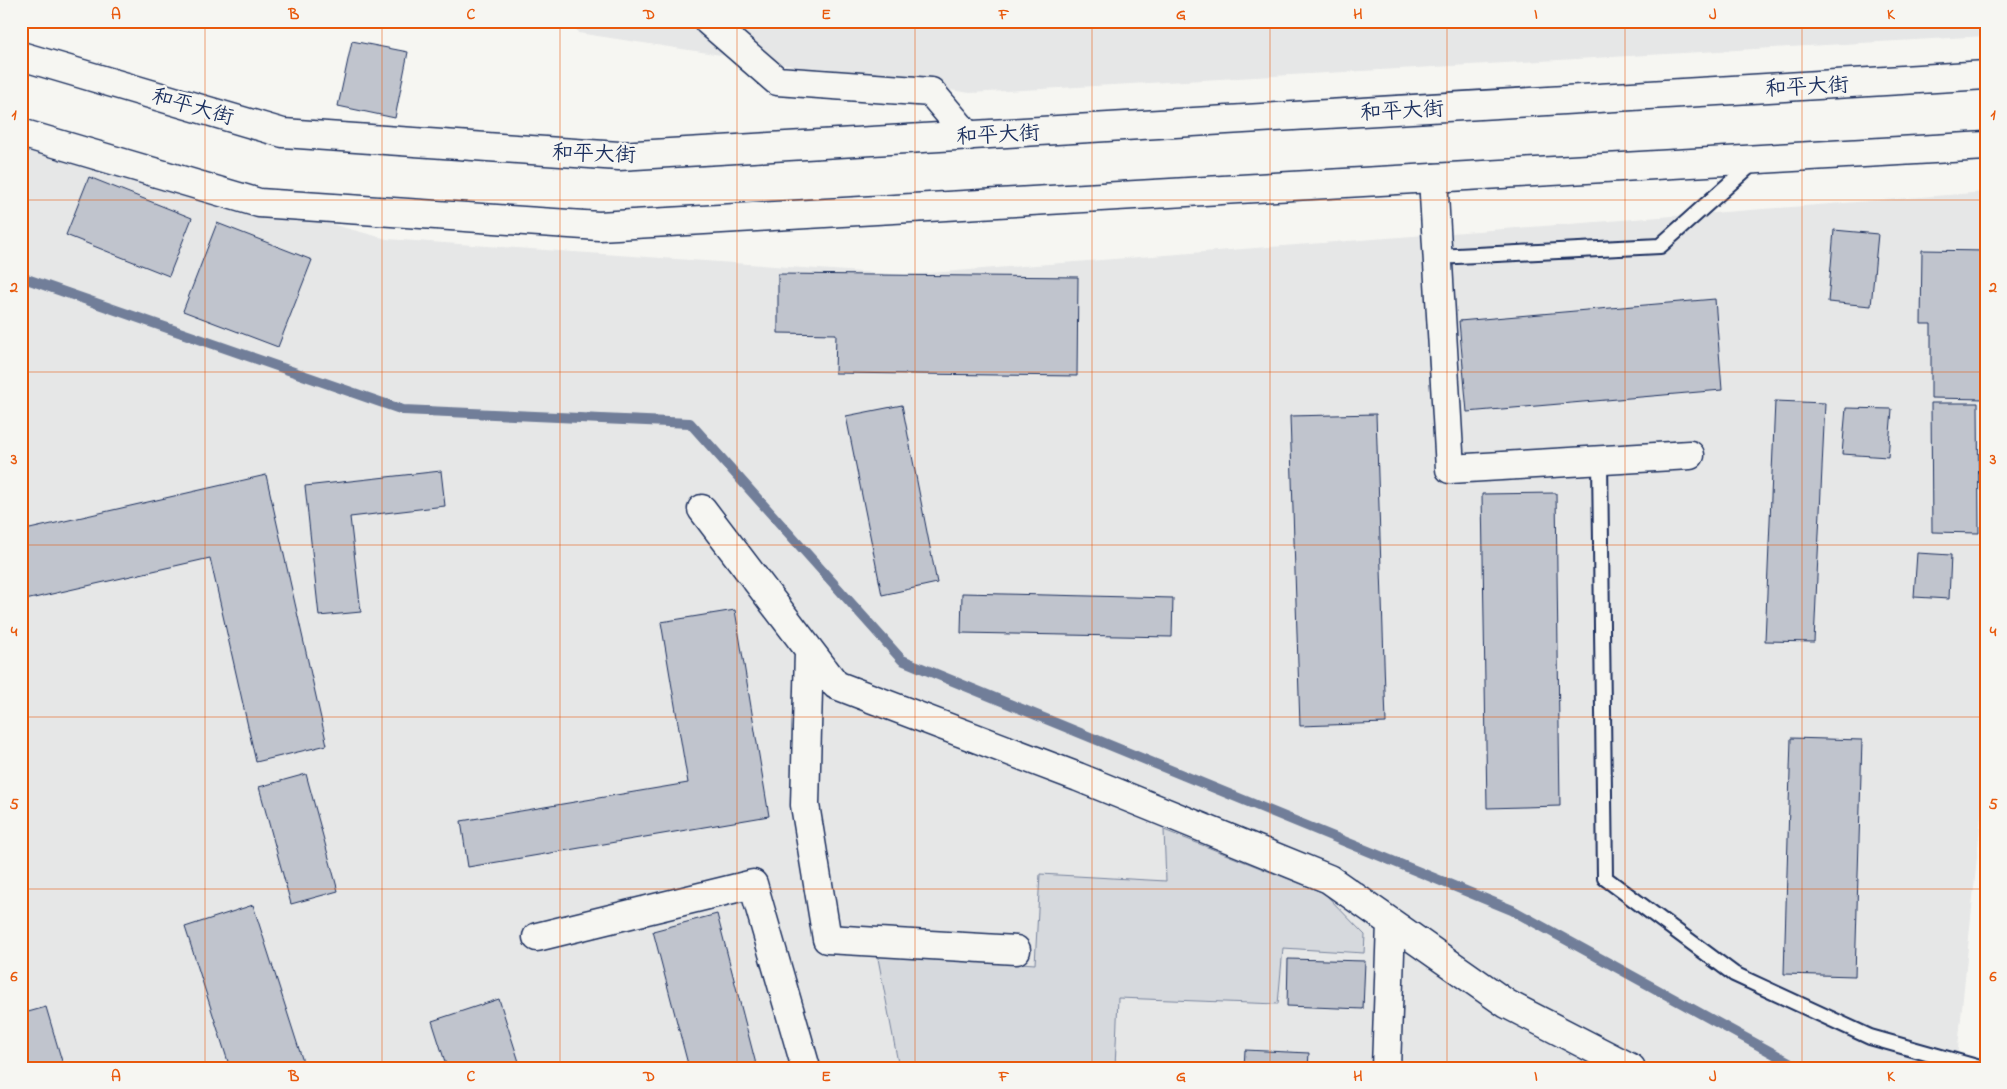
<svg xmlns="http://www.w3.org/2000/svg" width="2007" height="1089" viewBox="0 0 2007 1089" font-family="'Indie Flower','LXGW WenKai TC',sans-serif">
<style>
.built{fill:#e6e7e7}
.green{fill:#d6d9dd;stroke:#78849e}
.lines{fill:none;stroke-linecap:round;stroke-linejoin:round}
.stream{stroke:#717e99;stroke-width:10}
.building{fill:#c0c4cd;stroke:#1b2f5e}
.service-casing{stroke:#1b2f5e;stroke-width:18}
.minor-casing{stroke:#1b2f5e;stroke-width:31}
.trunk-casing{stroke:#1b2f5e;stroke-width:31}
.service{stroke:#f6f6f2;stroke-width:14}
.minor{stroke:#f6f6f2;stroke-width:28}
.trunk{stroke:#f6f6f2;stroke-width:28}
.grid{fill:none;stroke:#e8590c;stroke-width:1;stroke-opacity:0.55}
.labels{text-anchor:middle;stroke-width:5;stroke-linejoin:round;paint-order:stroke}
.street-label{font-size:21px;fill:#1b2f5e;stroke:#f6f6f2}
.neatline{fill:none;stroke:#e8590c;stroke-width:2}
.grid-label{font-size:16px;text-anchor:middle;font-weight:bold;fill:#e8590c}
</style>
<rect width="100%" height="100%" fill="#f6f6f2"/>
<filter id="ink" filterUnits="userSpaceOnUse"><feTurbulence type="fractalNoise" baseFrequency=".02" numOctaves="2"/><feDisplacementMap in="SourceGraphic" scale="10" xChannelSelector="R" yChannelSelector="G"/><feConvolveMatrix kernelMatrix="1 2 1 2 8 2 1 2 1" color-interpolation-filters="sRGB"/></filter>
<g filter="url(#ink)">
<path class="built" d="M573,21H1982L1986,25V36L970,93L578,33Z
M21,141L387,239L905,275L1986,192V767L1956,1068H21Z"/>
<path class="green" d="M1164,830L1324,893L1365,935L1364,953L1283,948L1278,1004L1118,998L1115,1068H899L877,953L1035,964L1040,874L1166,881Z"/>
<g class="lines">
<path class="stream" d="M21,277L403,410L690,423L902,660L1512,910L1800,1068"/>
</g>
<path class="building" d="M352,41L408,52L395,118L338,106Z
M89,177L192,218L169,276L66,235Z
M217,223L312,260L278,347L183,311Z
M1834,230L1878,234L1871,306L1828,302Z
M1922,250L1986,251V399L1931,398V324H1921Z
M778,274L1078,277L1077,376L835,373L836,334L778,333Z
M1715,299L1722,390L1467,412L1459,321Z
M1775,401L1825,403L1814,642L1765,641Z
M1931,403H1978L1979,533L1932,532Z
M902,405L937,583L882,595L846,416Z
M1846,408L1892,409L1888,457L1842,454Z
M1376,414L1386,723L1300,726L1290,416Z
M441,471L445,506L350,517L361,612L319,616L305,486Z
M266,475L327,745L256,762L210,558L21,601V531Z
M1556,493L1560,806L1487,808L1482,494Z
M1917,553L1951,555L1949,599L1914,597Z
M962,593L1173,598L1172,637L961,633Z
M735,610L769,816L468,867L461,821L688,783L661,622Z
M1791,738L1862,740L1855,976L1784,974Z
M306,774L338,891L291,904L259,787Z
M253,905L305,1068H230L185,927Z
M717,914L757,1068H689L653,931Z
M1288,959L1365,961L1363,1009L1287,1006Z
M499,999L521,1068H447L432,1021Z
M46,1007L64,1068H21V1014Z
M1245,1050L1309,1053L1308,1068H1244Z"/>
<g class="lines">
<defs>
<path id="service" d="M1437,257L1660,246L1754,162
M1600,460L1605,878L1734,974L1870,1037L1980,1068"/>
<path id="minor" d="M708,21L777,81L931,92L968,136
M1433,178L1450,469L1690,455
M702,509L836,685L1078,777L1329,879L1507,1004L1631,1068
M809,651L805,805L827,939L1016,950
M537,937L753,884L806,1068
M1386,1068L1391,923"/>
<path id="trunk" d="M21,56L283,133L619,156L1986,75
M21,133L259,203L599,226L1986,146"/>
</defs>
<use href="#service" class="service-casing"/>
<use href="#minor" class="minor-casing"/>
<use href="#trunk" class="trunk-casing"/>
<use href="#service" class="service"/>
<use href="#minor" class="minor"/>
<use href="#trunk" class="trunk"/>
</g>
</g>
<path class="grid" d="M205,21V1068M382,21V1068M560,21V1068M737,21V1068M915,21V1068M1092,21V1068M1270,21V1068M1447,21V1068M1625,21V1068M1802,21V1068M21,200H1986M21,372H1986M21,545H1986M21,717H1986M21,889H1986"/>
<g class="labels">
<g class="street-label">
<text transform="translate(1807 86) rotate(-3)" y="7">和平大街</text>
<text transform="translate(193 106) rotate(16)" y="7">和平大街</text>
<text transform="translate(1402 110) rotate(-3)" y="7">和平大街</text>
<text transform="translate(998 134) rotate(-3)" y="7">和平大街</text>
<text transform="translate(594 153) rotate(2)" y="7">和平大街</text>
</g>
</g>
<rect width="2007" height="1089" fill="none" stroke="#f6f6f2" stroke-width="55"/>
<rect x="28" y="28" width="1952" height="1034" class="neatline"/>
<g class="grid-label">
<text x="116" y="19">A</text>
<text x="294" y="19">B</text>
<text x="471" y="19">C</text>
<text x="649" y="19">D</text>
<text x="826" y="19">E</text>
<text x="1004" y="19">F</text>
<text x="1181" y="19">G</text>
<text x="1358" y="19">H</text>
<text x="1536" y="19">I</text>
<text x="1713" y="19">J</text>
<text x="1891" y="19">K</text>
<text x="14" y="119">1</text>
<text x="1993" y="119">1</text>
<text x="14" y="292">2</text>
<text x="1993" y="292">2</text>
<text x="14" y="464">3</text>
<text x="1993" y="464">3</text>
<text x="14" y="636">4</text>
<text x="1993" y="636">4</text>
<text x="14" y="809">5</text>
<text x="1993" y="809">5</text>
<text x="14" y="981">6</text>
<text x="1993" y="981">6</text>
<text x="116" y="1081">A</text>
<text x="294" y="1081">B</text>
<text x="471" y="1081">C</text>
<text x="649" y="1081">D</text>
<text x="826" y="1081">E</text>
<text x="1004" y="1081">F</text>
<text x="1181" y="1081">G</text>
<text x="1358" y="1081">H</text>
<text x="1536" y="1081">I</text>
<text x="1713" y="1081">J</text>
<text x="1891" y="1081">K</text>
</g>
</svg>
